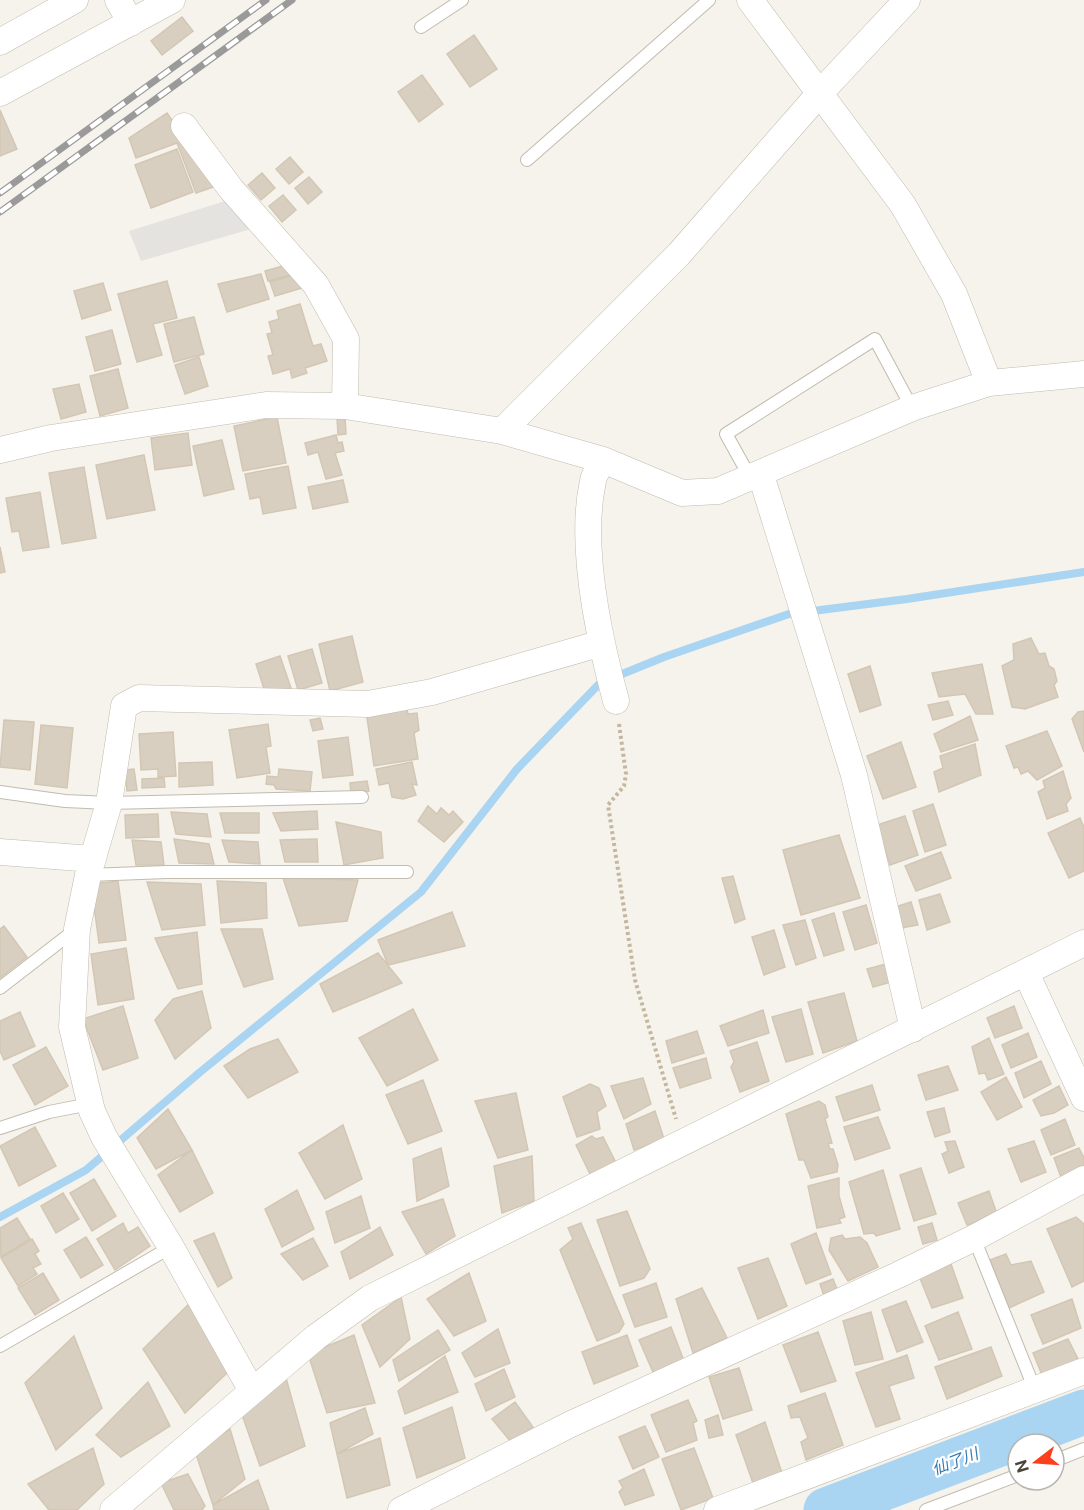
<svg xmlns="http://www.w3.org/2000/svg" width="1084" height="1510" viewBox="0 0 1084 1510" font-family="'Public Sans','Noto Sans JP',sans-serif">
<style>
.parking{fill:#e5e3e0}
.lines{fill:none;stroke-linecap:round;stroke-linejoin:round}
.stream{stroke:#a9d4f2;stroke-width:8}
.river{stroke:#a9d4f2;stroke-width:45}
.building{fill:#d8cfc1;stroke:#d3c7b4;stroke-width:1.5}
.lane-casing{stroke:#c2bbae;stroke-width:14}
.street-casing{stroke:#c2bbae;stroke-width:27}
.path{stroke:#c4b79f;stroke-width:4;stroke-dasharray:3 3;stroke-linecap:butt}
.lane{stroke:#fff;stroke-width:12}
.street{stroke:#fff;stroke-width:26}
.rail-casing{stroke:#9a9a9a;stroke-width:7}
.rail{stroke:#fff;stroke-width:4.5;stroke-dasharray:14;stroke-linecap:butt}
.labels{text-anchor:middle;stroke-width:4.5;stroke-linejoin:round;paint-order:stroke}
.water-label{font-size:16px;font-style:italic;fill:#2e7ab2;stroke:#fff}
</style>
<rect width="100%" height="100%" fill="#f6f3ec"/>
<path class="parking" d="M235,198L251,229L141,261L129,231Z"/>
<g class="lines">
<path class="stream" d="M0,1217L86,1170L199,1073L421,892L517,769L600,683L664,657L789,614L907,599L1084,572"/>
<path class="river" d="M826,1510L1084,1412"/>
</g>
<path class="building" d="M182,17L193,31L162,55L151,41Z
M474,35L497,69L470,87L447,54Z
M422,75L443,104L419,122L398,92Z
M0,110L17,149L0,156Z
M167,113L216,186L196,193L177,143L136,158L129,138Z
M177,149L193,192L151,208L135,165Z
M290,157L303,172L289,184L276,169Z
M262,173L275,188L261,200L248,185Z
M309,177L322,192L308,204L295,188Z
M283,195L296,210L282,222L269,206Z
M290,264L293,274L268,281L265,271Z
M261,274L269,299L227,312L218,284Z
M298,274L302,288L275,296L270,282Z
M167,281L177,318L153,324L162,355L137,362L118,294Z
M103,283L111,310L82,319L74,291Z
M300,304L313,346L321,344L327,361L305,368L307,373L292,378L290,369L273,374L268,356L273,355L267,334L272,333L269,322L279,319L277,311Z
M194,317L204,354L174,362L164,324Z
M112,330L121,364L95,371L86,337Z
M199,357L208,386L185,394L175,365Z
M118,369L128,408L100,416L90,376Z
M79,384L86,412L61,419L53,389Z
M277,417L286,463L243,471L234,426Z
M337,417H345L346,434L338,435Z
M188,433L192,465L155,470L151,438Z
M336,435L338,443L342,442L344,451L335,453L342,475L326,479L318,452L308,455L305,443Z
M222,440L234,489L204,496L193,446Z
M144,455L155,510L107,519L96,465Z
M288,466L296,508L263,514L260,497L250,499L245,474Z
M84,467L96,538L62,544L49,473Z
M343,480L348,502L313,509L308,487Z
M40,492L49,547L23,551L19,531L12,532L6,498Z
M0,547L5,572L0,573Z
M352,636L363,682L330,691L319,644Z
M1031,638L1039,654L1045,653L1049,666L1054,669L1057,681L1054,685L1058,697L1025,709L1012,707L1002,666L1014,660L1013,644Z
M312,649L322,683L298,690L288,656Z
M280,656L291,688L266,695L256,664Z
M982,664L993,714H976L965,694L939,697L932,673Z
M870,666L881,705L860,712L848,674Z
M948,701L953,715L933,720L928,705Z
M406,705L408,714L417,713L419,730L414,733L418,759L374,766L366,711Z
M1084,711V752L1072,719L1078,712Z
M970,716L978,740L941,752L934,734Z
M320,718L323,729L313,731L310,720Z
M4,720L34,722L30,770L0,767Z
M268,724L271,746L266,747L270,773L237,778L229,730Z
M41,725L73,728L67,788L35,784Z
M1047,731L1062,766L1037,780L1028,771L1021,774L1018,767L1014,768L1006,746Z
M173,732L176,776L158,777V769L141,770L139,734Z
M348,737L353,775L323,778L318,741Z
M901,742L916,787L883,799L867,756Z
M975,744L981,775L939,792L934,772L943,768L940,756Z
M212,762L213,785L179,787V763Z
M412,762L417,785L412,784L416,795L403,799L392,797L389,783L379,785L376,769Z
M134,769L137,790L127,791L125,770Z
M279,769L312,772L310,791L276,789L274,785L266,784L267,776L278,777Z
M1063,771L1071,798L1066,804L1068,811L1047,819L1038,792L1045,788L1043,781Z
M164,778L165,787L142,788V779Z
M367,781L369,791L351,793L350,783Z
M933,804L946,845L925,852L913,811Z
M428,806L437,814L441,808L449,815L453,811L463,822L444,842L418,821Z
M317,811L318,829L281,831L273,813Z
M171,812L207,814L211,837L176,834Z
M220,813H259V833H225Z
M158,814L159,837L126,838L125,815Z
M905,816L918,855L890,865L877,825Z
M1080,818L1084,827V871L1069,878L1048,833Z
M336,822L381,832L383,858L344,865Z
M839,835L860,898L801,915L783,850Z
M174,839L209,844L214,864L179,863Z
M317,839L318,862H285L280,840Z
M132,840L161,842L164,865H136Z
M222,840L258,842L260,864L229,862Z
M941,852L951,878L916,891L905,866Z
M733,876L745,919L735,923L722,878Z
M283,878L358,880L347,921L299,926Z
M118,881L126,940L99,943L91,884Z
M217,881L266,883L267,918L221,923Z
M147,882L201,884L205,925L162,930Z
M940,894L950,922L927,930L919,900Z
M911,902L918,925L902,928L895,907Z
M866,905L877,943L855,950L843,912Z
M452,912L465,946L388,965L378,940Z
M834,913L844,950L824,956L812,920Z
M805,920L816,958L796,965L783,925Z
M4,926L27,957L0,978V929Z
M221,929H262L273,979L244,987Z
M774,930L785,967L764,975L752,937Z
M197,932L202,984L178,989L155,938Z
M126,948L134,999L98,1005L91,954Z
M378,953L402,983L333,1012L320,984Z
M886,964L891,982L873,987L867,969Z
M202,991L211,1028L175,1059L155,1020L173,999Z
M844,993L857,1041L823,1053L808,1002Z
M123,1006L138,1058L103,1070L83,1019Z
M1014,1006L1022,1028L995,1038L987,1018Z
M413,1009L438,1060L387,1086L359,1038Z
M801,1009L813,1054L786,1062L772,1017Z
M763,1010L769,1033L728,1046L720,1026Z
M20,1012L35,1046L4,1060L0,1051V1021Z
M697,1031L704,1053L672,1063L666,1041Z
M1028,1033L1037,1057L1011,1068L1002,1045Z
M989,1038L1004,1074L988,1080L985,1073L979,1074L972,1047Z
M278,1039L298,1072L248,1098L224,1066L250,1049Z
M757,1042L769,1081L740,1092L731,1067L734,1062L730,1051Z
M46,1047L68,1086L35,1105L13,1065Z
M706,1058L711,1078L680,1088L673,1068Z
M1041,1061L1051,1084L1024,1098L1015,1073Z
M948,1066L958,1090L926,1100L918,1075Z
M1006,1077L1022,1107L997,1120L981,1092Z
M643,1078L651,1104L624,1119L611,1086Z
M423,1080L442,1131L408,1144L386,1095Z
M590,1084L599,1088L606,1106L597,1112L600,1129L577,1137L563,1097Z
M872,1085L880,1110L844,1121L836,1097Z
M1059,1086L1068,1105L1054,1113L1041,1116L1033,1100Z
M516,1093L528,1150L498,1158L475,1101Z
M819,1101L825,1105L828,1117L825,1119L832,1143L828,1144L830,1149H833L838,1165L837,1172L811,1178L804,1160H799L786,1114Z
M944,1108L950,1132L935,1137L927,1112Z
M168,1109L192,1150L156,1169L137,1138Z
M655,1111L664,1139L634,1150L626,1124Z
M878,1117L890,1148L855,1160L844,1127Z
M1065,1119L1075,1145L1051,1155L1041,1130Z
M343,1125L362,1179L325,1199L299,1153Z
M35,1127L56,1166L19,1186L0,1146Z
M592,1136L596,1139L603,1137L616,1163L591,1176L576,1145Z
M955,1141L964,1167L949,1173L942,1154L948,1151L945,1142Z
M1034,1141L1046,1172L1021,1182L1008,1149Z
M441,1148L449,1186L417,1201L413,1159Z
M1079,1148L1084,1158V1171L1062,1180L1054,1158Z
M192,1150L213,1193L180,1212L158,1175Z
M532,1156L534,1201L502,1213L494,1166Z
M921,1168L936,1214L914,1221L900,1175Z
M883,1170L900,1229L876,1236L874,1233L864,1234L849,1182Z
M839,1178V1196L845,1217L839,1219L841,1223L817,1228L808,1186Z
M94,1179L116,1216L92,1231L70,1193Z
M297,1190L314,1229L282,1247L265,1209Z
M989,1191L997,1214L967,1225L958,1203Z
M63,1193L79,1219L56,1233L41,1206Z
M361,1196L370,1228L335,1243L326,1212Z
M443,1199L455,1236L426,1254L402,1212Z
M627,1211L650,1269L644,1278L620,1286L597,1220Z
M1076,1217L1084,1224V1281L1072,1287L1047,1229Z
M17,1218L30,1239L1,1257L0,1228Z
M123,1223L128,1233L138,1227L150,1246L115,1270L97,1239Z
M581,1223L624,1324L619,1332L597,1341L560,1250L573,1239L568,1228Z
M932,1223L937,1240L923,1244L918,1227Z
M380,1227L393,1255L350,1279L341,1252Z
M214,1233L232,1278L218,1287L194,1241Z
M816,1233L831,1274L806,1284L791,1244Z
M842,1235L845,1239L860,1237L867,1243L878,1267L848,1281L829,1250L831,1238Z
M86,1237L103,1265L81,1278L64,1250Z
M313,1238L328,1266L303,1280L281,1254Z
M32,1239L39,1251L35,1254L41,1264L33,1268L37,1274L18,1286L1,1258Z
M1006,1254L1011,1265L1031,1261L1044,1292L1009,1308L990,1260Z
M768,1258L787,1306L758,1319L738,1268Z
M951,1264L963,1298L932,1308L919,1276Z
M43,1273L59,1300L35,1315L18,1288Z
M469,1273L486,1321L454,1336L427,1299Z
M833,1279L839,1294L825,1299L820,1284Z
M656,1283L667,1317L635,1327L623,1295Z
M702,1288L727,1338L693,1353L676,1299Z
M401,1297L410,1339L380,1367L362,1325Z
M1072,1299L1081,1328L1043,1344L1031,1315Z
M906,1301L923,1342L897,1352L882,1310Z
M191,1302L230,1370L185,1413L143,1349Z
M871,1312L883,1359L855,1365L843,1321Z
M958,1312L972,1349L939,1360L925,1326Z
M671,1327L686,1366L656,1379L639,1340Z
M498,1329L510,1363L475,1377L462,1353Z
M438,1330L450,1350L399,1381L393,1360Z
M818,1332L836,1381L801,1392L783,1345Z
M354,1335L375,1403L327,1413L308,1354Z
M627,1335L638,1366L594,1384L582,1352Z
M74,1336L102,1408L56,1450L25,1383Z
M1068,1339L1080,1363L1044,1380L1033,1353Z
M991,1347L1002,1376L947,1399L935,1367Z
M907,1355L914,1378L889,1386L900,1419L876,1427L856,1373Z
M445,1356L458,1392L405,1414L398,1391Z
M739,1368L752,1410L723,1419L709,1377Z
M504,1369L515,1397L486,1411L475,1384Z
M286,1378L305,1446L260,1466L240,1409Z
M148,1382L170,1426L121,1457L96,1435Z
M825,1393L843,1445L806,1460L801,1442L808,1438L800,1417L791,1418L788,1406Z
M688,1400L697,1421L693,1423L697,1440L666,1452L651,1415Z
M515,1402L533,1427L511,1442L492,1419Z
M452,1407L465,1458L417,1478L403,1428Z
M365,1408L373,1434L337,1454L330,1423Z
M718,1415L723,1435L709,1438L705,1420Z
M765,1422L782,1473L753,1483L736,1435Z
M645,1426L659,1457L633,1469L619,1437Z
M230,1429L245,1479L213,1505L195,1451Z
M380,1438L390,1485L347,1498L337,1454Z
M93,1448L104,1484L77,1510H49L28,1484Z
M694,1448L713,1498L681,1510L662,1459Z
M644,1469L654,1495L625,1505L619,1492L623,1488L619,1481Z
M188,1474L205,1506L202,1510H174L161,1483Z
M258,1480L269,1510H214L213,1505Z"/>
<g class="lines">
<defs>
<path id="lane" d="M421,27L462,0
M527,160L709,0
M751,479L726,434L875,339L912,408
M0,792L65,801L109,803L362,797
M88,875L167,872H407
M0,988L75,930
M0,1128L49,1112L90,1104
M974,1238L1035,1390
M0,1346L171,1247
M1054,1461L1084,1449
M926,1510L1018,1475"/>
<path id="street" d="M118,0L131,23
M750,0L903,205L954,294L989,383
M0,42L75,0
M0,93L172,0
M184,126L231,189L316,285L346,339L345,406
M502,431L679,254L820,93L907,0
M0,450L51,438L266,405L345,406L502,431L603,460L682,493L718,491L912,408L989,383L1084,374
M603,460C600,466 594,474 593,481C579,544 599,638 616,701
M761,475L854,775L913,1029
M0,852L93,859
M1026,973L1084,1098
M252,1391L171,1247L104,1137L92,1111L72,1027L77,929L88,875L109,803L124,706L139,698L368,704L432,692L602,643
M113,1510L316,1337L370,1298L1084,943
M401,1510L571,1424L898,1275L974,1238L1084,1179
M717,1510L1084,1371"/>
</defs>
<use href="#lane" class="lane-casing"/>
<use href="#street" class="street-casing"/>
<path class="path" d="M619,724L626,774L624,786L608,805L635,980L676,1119"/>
<use href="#lane" class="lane"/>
<use href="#street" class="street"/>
<defs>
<path id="rail" d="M0,193L266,0
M0,212L292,0"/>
</defs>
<use href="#rail" class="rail-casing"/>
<use href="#rail" class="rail"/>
</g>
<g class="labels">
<g class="water-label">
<text transform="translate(955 1461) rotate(-21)" y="6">仙了川</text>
</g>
</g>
<g transform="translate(1036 1462) rotate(253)"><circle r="28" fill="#ffffff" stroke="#b7b4b0" stroke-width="1.5"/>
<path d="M0-4.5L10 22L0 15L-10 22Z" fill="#fc3f1d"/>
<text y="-9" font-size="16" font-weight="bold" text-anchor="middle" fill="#4b4439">N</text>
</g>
</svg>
